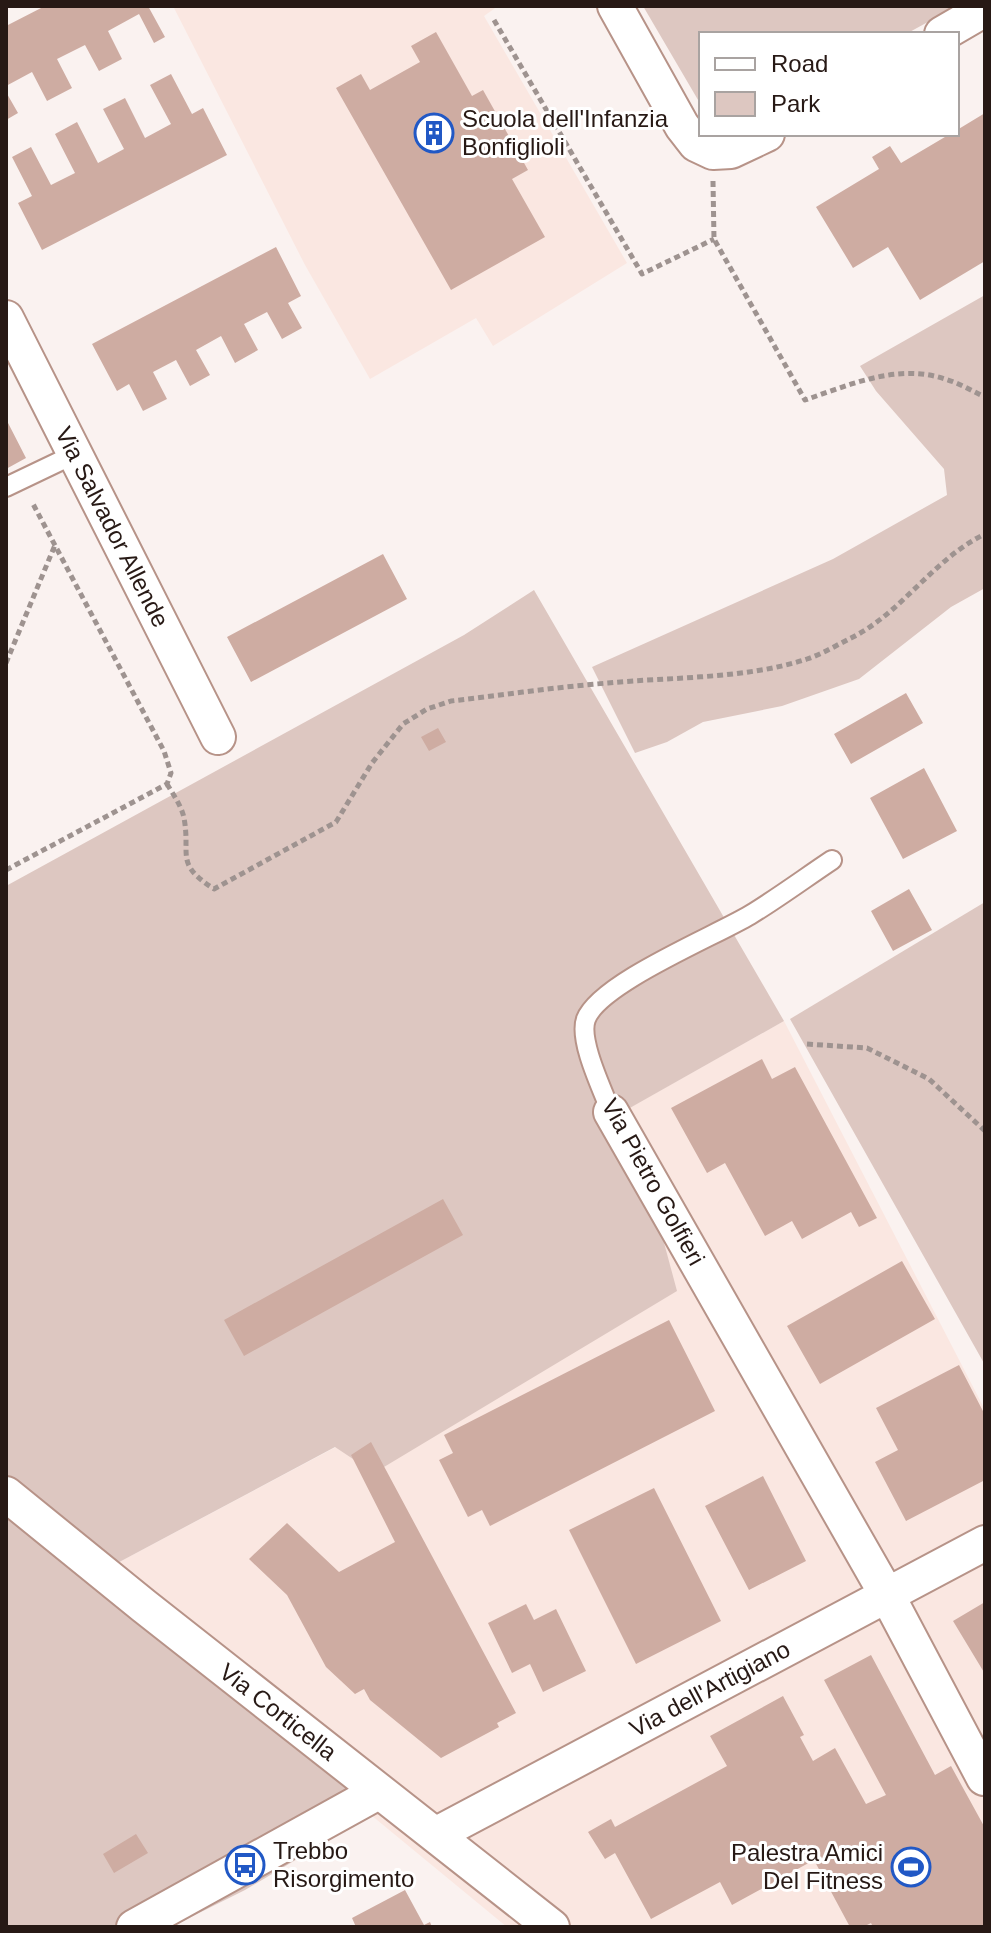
<svg xmlns="http://www.w3.org/2000/svg" width="991" height="1933" viewBox="0 0 991 1933" font-family="Arial,sans-serif">
<style>
.built{fill:#fae7e1}
.green{fill:#ddc7c1}
.building{fill:#ceaca2}
.lines{fill:none;stroke-linecap:round;stroke-linejoin:round}
.service-casing{stroke:#b79388;stroke-width:22}
.minor-casing{stroke:#b79388;stroke-width:38}
.path{stroke:#9e9390;stroke-width:5;stroke-dasharray:6 4;stroke-linecap:butt}
.service{stroke:#fff;stroke-width:18}
.minor{stroke:#fff;stroke-width:34}
.labels{text-anchor:middle;stroke-width:6;stroke-linejoin:round;paint-order:stroke}
.poi-label{font-size:24px;fill:#271915;stroke:#fff;text-anchor:start}
.street-label{font-size:24px;fill:#271915;stroke:#fff}
</style>
<rect width="100%" height="100%" fill="#faf2f0"/>
<path class="built" d="M173,6H498L484,16L627,263L493,346L476,318L370,379L305,265Z
M784,1021L985,1410V1927H507L371,1815L342,1770L95,1575L336,1447L627,1109Z"/>
<path class="green" d="M643,6H957L906,34H701V105Z
M985,295V588L951,607L859,679L782,706L703,722L667,742L635,753L592,667L833,559L947,495L944,469L876,391L860,366Z
M534,590L784,1021L628,1109L677,1291L374,1473L335,1447L95,1575L343,1770L371,1815L245,1890L171,1927H6V886L464,635Z
M985,902V1365L790,1019Z"/>
<path class="building" d="M45,6H148L165,37L154,43L139,14L108,31L122,59L99,71L85,45L57,59L72,88L47,101L32,72L6,86V26Z
M436,32L472,96L483,90L528,170L512,179L545,237L451,290L336,88L361,74L370,90L420,62L411,46Z
M171,74L192,114L203,108L227,155L42,250L18,203L32,196L12,157L31,147L51,185L75,173L55,134L77,122L98,163L124,149L103,109L125,98L145,138L171,124L150,85Z
M6,92L18,113L6,120Z
M985,113V261L920,300L888,247L853,268L816,207L879,169L872,157L890,146L901,163L950,134H957V130Z
M276,247L301,296L288,303L302,328L282,339L267,312L244,324L258,350L235,363L221,336L196,350L210,375L190,386L176,360L153,372L167,399L143,411L129,384L117,391L92,344Z
M6,419L26,458L6,469Z
M383,554L407,599L251,682L227,637Z
M906,693L923,723L851,764L834,734Z
M438,728L446,742L429,751L421,737Z
M924,768L957,831L903,859L870,798Z
M909,889L932,930L893,951L871,911Z
M762,1059L772,1079L795,1067L877,1218L859,1227L851,1212L802,1239L792,1221L765,1236L725,1163L707,1173L671,1108Z
M443,1199L463,1235L244,1356L224,1320Z
M902,1261L935,1319L820,1384L787,1326Z
M669,1320L715,1411L490,1526L482,1510L468,1517L439,1460L453,1453L444,1435Z
M959,1365L985,1415V1480L906,1521L875,1462L898,1450L876,1408Z
M371,1442L516,1713L497,1723L499,1727L441,1758L370,1700L364,1689L355,1694L326,1667L287,1595L249,1559L287,1523L339,1572L395,1542L351,1455Z
M763,1476L806,1561L749,1590L705,1506Z
M654,1488L721,1621L636,1664L569,1530Z
M985,1602V1674L953,1621Z
M526,1604L534,1620L556,1609L586,1671L543,1692L530,1664L512,1673L488,1623Z
M871,1655L935,1775L951,1766L985,1828V1927H873L871,1923L863,1927H850L814,1860L732,1905L720,1882L651,1919L615,1853L605,1859L588,1832L611,1819L615,1827L727,1766L710,1736L783,1696L804,1735L800,1737L813,1761L835,1748L866,1804L886,1795L824,1680Z
M136,1834L148,1853L114,1873L103,1854Z
M405,1890L424,1925L430,1922L432,1927H356L352,1918Z"/>
<g class="lines">
<defs>
<path id="service" d="M6,487L75,454
M611,1112C603,1091 578,1040 586,1019C600,983 715,936 750,915C778,898 805,878 832,860"/>
<path id="minor" d="M615,6L682,126L696,144L713,152L731,151L767,134
M942,34L985,9
M6,318L218,737
M611,1112L887,1595L984,1778
M6,1494L144,1606L552,1927
M435,1835L985,1543
M134,1927L378,1792"/>
</defs>
<use href="#service" class="service-casing"/>
<use href="#minor" class="minor-casing"/>
<path class="path" d="M494,20L642,274L714,239
M713,181L714,239L805,400C849,385 898,363 945,379C959,383 972,391 985,397
M6,663L55,545
M167,784C173,794 182,807 184,818C191,856 174,863 214,889L336,822L372,763L403,724L427,709L451,701C503,695 556,687 608,683C671,677 747,679 807,659C822,654 837,645 851,638C902,613 933,559 985,534
M6,870L167,784L171,773L164,751L32,502
M807,1044L867,1048L929,1079L985,1131"/>
<use href="#service" class="service"/>
<use href="#minor" class="minor"/>
</g>
<defs>
<symbol id="building-ring" viewBox="-11 -11 22 22"><circle r="9.5" fill="#fff" stroke="#2158c5" stroke-width="1.5"/><path d="M-4-6H4V6H1V3H-1V6H-4ZM-2.5-4.3h1.7v1.8h-1.7ZM.8-4.3h1.7v1.8H.8ZM-2.5-1h1.7V.8h-1.7ZM.8-1h1.7V.8H.8Z" fill="#2158c5"/></symbol>
<symbol id="bus-ring" viewBox="-11 -11 22 22"><circle r="9.5" fill="#fff" stroke="#2158c5" stroke-width="1.5"/><path d="M-5-6H5V4H4V6H2V4H-2V6H-4V4H-5ZM-3.5-4V0h7V-4ZM-3.5 1.2v1.5H-2V1.2ZM2 1.2v1.5H3.5V1.2Z" fill="#2158c5"/></symbol>
<symbol id="stadium-ring" viewBox="-11 -11 22 22"><circle r="9.5" fill="#fff" stroke="#2158c5" stroke-width="1.5"/><path d="M0-5a6.5 5 0 1 0 0 10a6.5 5 0 1 0 0-10ZM-3.5-1.8h7v3.6h-7Z" fill="#2158c5"/></symbol>
</defs>
<g fill-rule="evenodd">
<use href="#building-ring" x="412" y="111" width="44" height="44"/>
<use href="#bus-ring" x="223" y="1843" width="44" height="44"/>
<use href="#stadium-ring" x="889" y="1845" width="44" height="44"/>
</g>
<g class="labels">
<g class="poi-label">
<text x="462" y="127">Scuola dell'Infanzia<tspan x="462" dy="28">Bonfiglioli</tspan></text>
<text x="273" y="1859">Trebbo<tspan x="273" dy="28">Risorgimento</tspan></text>
<text x="883" y="1861" text-anchor="end">Palestra Amici<tspan x="883" dy="28">Del Fitness</tspan></text>
</g>
<g class="street-label">
<text transform="translate(112 527) rotate(63)" y="8">Via Salvador Allende</text>
<text transform="translate(653 1182) rotate(61)" y="8">Via Pietro Golfieri</text>
<text transform="translate(710 1689) rotate(-28)" y="8">Via dell'Artigiano</text>
<text transform="translate(278 1712) rotate(38)" y="8">Via Corticella</text>
</g>
</g>
<rect width="991" height="1933" fill="none" stroke="#271915" stroke-width="16"/>
<rect x="699" y="32" width="260" height="104" fill="#ffffff" stroke="#a9a3a1" stroke-width="2"/>
<rect x="715" y="58" width="40" height="12" fill="#ffffff" stroke="#a9a3a1" stroke-width="2"/>
<text x="771" y="72" font-size="24" fill="#271915">Road</text>
<rect x="715" y="92" width="40" height="24" fill="#ddc7c1" stroke="#a9a3a1" stroke-width="2"/>
<text x="771" y="112" font-size="24" fill="#271915">Park</text>
</svg>
